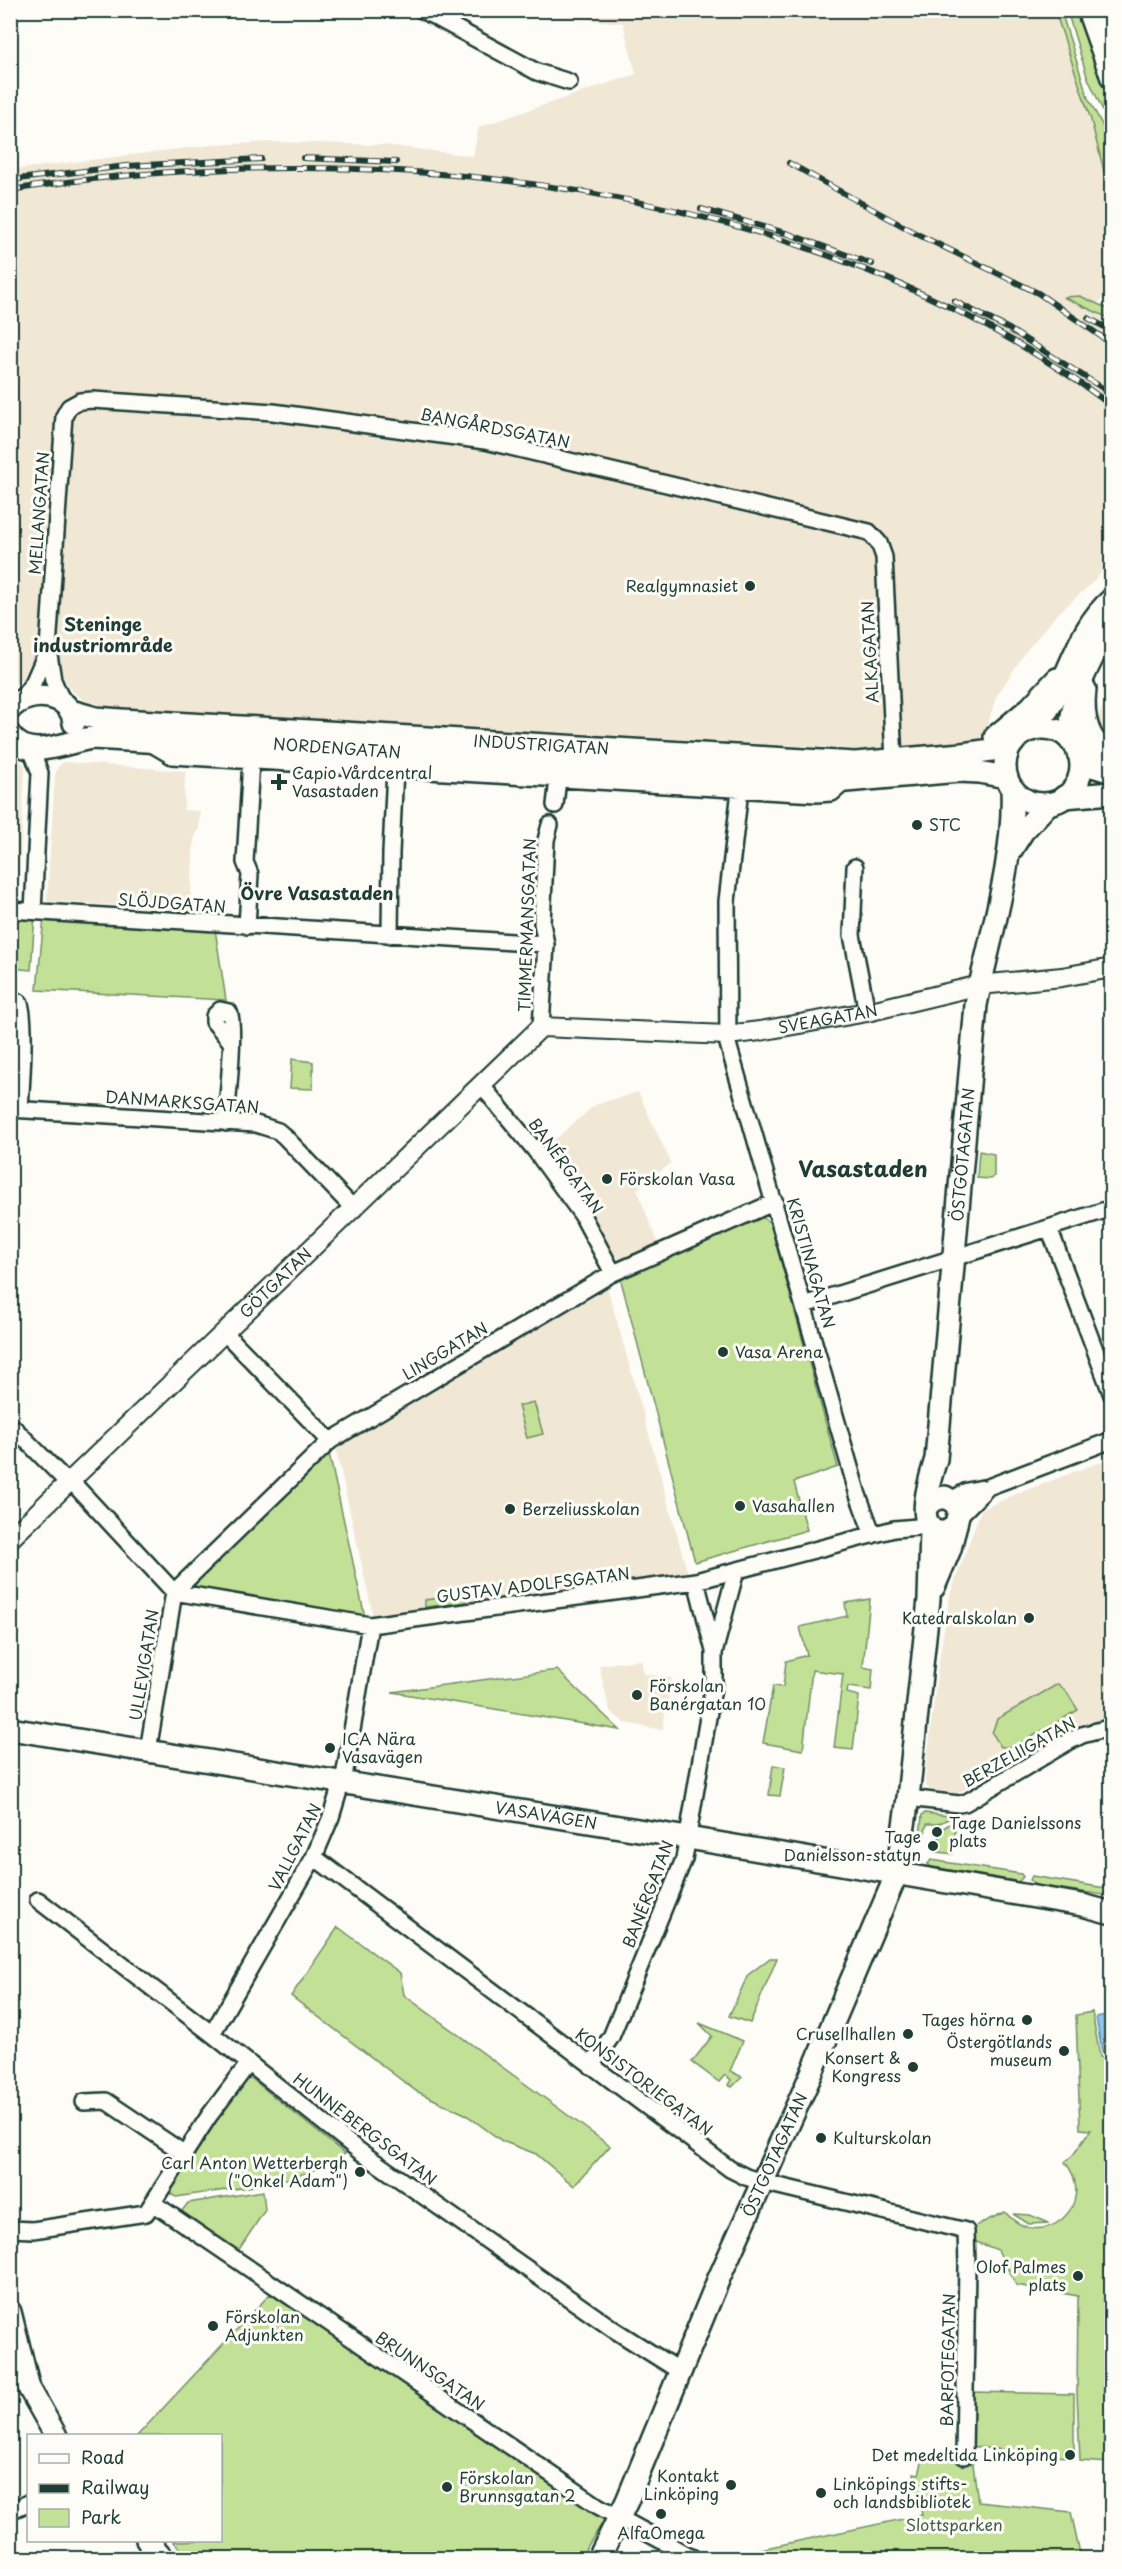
<svg xmlns="http://www.w3.org/2000/svg" width="1122" height="2569" viewBox="0 0 1122 2569" font-family="'Playpen Sans',sans-serif">
<style>
.built{fill:#f0e7d5}
.green{fill:#c3e097;stroke:#718e66;stroke-width:1.5}
.water{fill:#8fc4ec;stroke:#628ea2;stroke-width:1.5}
.lines{fill:none;stroke-linecap:round;stroke-linejoin:round}
.minor-casing{stroke:#1f3d34;stroke-width:20}
.tertiary-casing{stroke:#1f3d34;stroke-width:22}
.secondary-casing{stroke:#1f3d34;stroke-width:26}
.minor{stroke:#fdfcf7;stroke-width:15}
.tertiary{stroke:#fdfcf7;stroke-width:18}
.secondary{stroke:#fdfcf7;stroke-width:21}
.rail-casing{stroke:#1f3d34;stroke-width:6}
.rail{stroke:#fdfcf7;stroke-width:4;stroke-dasharray:11;stroke-linecap:butt}
.poi-dot{fill:#1f3d34;stroke:#fdfcf7;stroke-width:2}
.labels{text-anchor:middle;stroke-width:6;stroke-linejoin:round;paint-order:stroke}
.street-label{font-size:16px;fill:#1f3d34;stroke:#fdfcf7}
.poi-label{font-size:16px;fill:#1f3d34;stroke:#fdfcf7;text-anchor:start}
.park-label{font-size:16px;fill:#405e48;stroke:#fdfcf7}
.neighbourhood-label{font-size:18px;font-weight:bold;fill:#1f3d34;stroke:#fdfcf7}
.district-label{font-size:22px;font-weight:bold;fill:#1f3d34;stroke:#fdfcf7}
</style>
<rect width="100%" height="100%" fill="#fdfcf7"/>
<filter id="ink" filterUnits="userSpaceOnUse"><feTurbulence type="fractalNoise" baseFrequency=".0167" numOctaves="2"/><feDisplacementMap in="SourceGraphic" scale="12" xChannelSelector="R" yChannelSelector="G"/><feConvolveMatrix kernelMatrix="1 2 1 2 8 2 1 2 1" color-interpolation-filters="sRGB"/></filter>
<g filter="url(#ink)">
<path class="built" d="M508,11H1055L1091,120L1111,204V293L1096,304L1080,296L1064,297L1111,319V561L1090,585L1056,615L1026,651L996,697L984,736L962,745L905,750L855,749L109,707L84,700L71,690L64,679L60,663L31,661L23,678L11,688V170L211,145L277,142L384,145L473,156L479,127L636,74L623,23L513,13Z
M1111,686V747L1095,726Z
M11,756L22,762L25,767L18,901H11Z
M64,762L185,771L184,810L200,811L199,828L194,839L190,910L47,901L55,775L58,767Z
M638,1092L671,1163L637,1189L658,1245L622,1260L612,1257L543,1150L595,1105Z
M607,1286L688,1574L373,1615L335,1445Z
M1111,1458V1717L1080,1724L958,1793L931,1790L926,1786L925,1779L938,1666L950,1595L981,1510L1016,1494Z
M641,1660L644,1674L672,1678L662,1730L625,1723L610,1711L599,1665Z"/>
<path class="green" d="M1055,11H1061L1088,98L1111,142V178L1106,179L1091,120Z
M1067,11H1079L1111,105V128L1087,76Z
M1080,296L1111,310V319L1063,297Z
M10,914L35,915L31,970L11,968Z
M44,917L215,929L226,1000L37,990Z
M292,1059L313,1062V1089L290,1088Z
M979,1151L994,1154V1176L991,1179L977,1178Z
M761,1216L770,1223L838,1467L794,1482L807,1530L695,1562L620,1277Z
M534,1402L543,1434L527,1438L518,1406Z
M328,1449L365,1617L185,1586Z
M468,1594L466,1602L425,1607V1600Z
M870,1599L863,1667L873,1669L871,1690L848,1687L847,1693L859,1696L853,1750L834,1748L843,1674L812,1670L803,1750L763,1743L773,1686L783,1687L786,1661L807,1655L800,1627L847,1616L845,1603Z
M557,1670L620,1730L392,1692Z
M1058,1684L1066,1691L1078,1710L1014,1747H1001L992,1733L997,1719Z
M773,1765L785,1767L780,1796L769,1795Z
M925,1813L948,1816V1819L938,1824H927L924,1836L920,1838L922,1815Z
M956,1820L953,1854L938,1852L940,1830Z
M931,1860L1021,1874L1023,1877L1018,1882L931,1867L928,1864Z
M1032,1876L1111,1889V1896L1035,1885L1030,1880Z
M338,1927L400,1973L404,1995L610,2146L574,2186L536,2154L502,2141L465,2114L416,2091L291,1996Z
M770,1958H777L750,2023L729,2016L748,1975Z
M1092,2012L1100,2057L1112,2055L1111,2463L1080,2461L1077,2393L1078,2296L1016,2285L998,2250L971,2240L977,2225L1005,2212C1042,2255 1100,2205 1065,2162L1073,2155L1091,2130L1080,2129L1076,2015Z
M699,2023L743,2041L730,2071L742,2077L732,2087L728,2085L731,2080L725,2075L719,2082L692,2062L712,2036Z
M252,2079L345,2154C297,2186 232,2188 176,2197L167,2191L213,2121L245,2080Z
M263,2191L265,2210L238,2251L181,2212L188,2203Z
M1013,2214L1030,2215L1049,2223L1029,2224Z
M270,2294L607,2516L580,2558H189L173,2541L220,2540V2436H137Z
M970,2392L1074,2394V2458L969,2446Z
M925,2452L973,2464L978,2502L1071,2512L1081,2558H738L737,2554L922,2515L914,2473L919,2474Z"/>
<path class="water" d="M1111,2014V2051L1102,2052L1096,2017Z"/>
<g class="lines">
<defs>
<path id="minor" d="M422,10L537,72L569,82
M20,700L33,683L47,651
M63,703L53,680L48,648L64,416L69,407L80,401L93,400L273,412L485,441L869,532L879,543L884,557L894,760
M150,743L172,756L816,794L832,793L846,781
M22,745L33,754L40,773L33,911
M740,790L727,901L728,1044L858,1495L873,1535
M555,805L558,779
M855,867L852,935L867,1012
M10,910L546,944
M247,926L250,874L245,862L251,760
M390,935L391,853L395,769
M10,1001L19,1002C27,1013 21,1091 20,1109
M541,1027L546,944L542,923L546,840L550,825
M482,1086L535,1150L582,1215L613,1273
M10,1109L256,1124L278,1131L285,1137L354,1209
M226,1123C227,1104 236,1024 229,1012L220,1010L214,1016V1022L231,1042
M1049,1228L1112,1395
M804,1305L1112,1208
M225,1333L330,1441
M10,1424L69,1484
M71,1481L174,1592L148,1751
M951,1500L967,1491L988,1487L1112,1440
M959,1516L988,1487
M696,1581L714,1651
M174,1592L370,1625L696,1581L894,1529L929,1526
M174,1592L330,1441L611,1274L775,1202
M908,1798L959,1804L965,1803L1068,1742L1082,1735L1112,1727
M314,1857L730,2169L746,2177L762,2182L966,2231L967,2265L964,2456
M38,1900L212,2034L358,2150L613,2329L681,2372
M212,2034L314,1857L331,1817L345,1771L370,1625
M591,2066L611,2037L684,1859L714,1682V1653L736,1571
M84,2102L106,2101L185,2154
M153,2203L598,2506L693,2558
M10,2229L33,2230L146,2213L209,2116L249,2063
M10,2511L28,2503"/>
<g id="tertiary">
<path id="s1" d="M10,1539L541,1027L727,1035L760,1031L867,1012L980,985L1062,977L1112,968"/>
</g>
<g id="secondary">
<path d="M1088,10L1112,78"/>
<path d="M1107,10L1112,26"/>
<path d="M1085,689C1082,715 1086,743 1112,755"/>
<path d="M10,709C28,689 71,692 74,723"/>
<path id="s2" d="M71,711L96,718L121,720L855,763L962,754L992,750L1013,743"/>
<circle cx="1043" cy="766" r="38"/>
<path d="M1031,730C1069,694 1070,635 1112,599"/>
<path d="M10,735C29,763 67,741 92,738L846,781L959,771L979,772L1006,777"/>
<path d="M995,737L1031,707L1057,679"/>
<path d="M1070,740C1070,693 1090,662 1112,621"/>
<path d="M1078,753L1089,765L1112,772"/>
<path d="M1064,797L1112,793"/>
<path d="M1011,850L1023,831L1048,804"/>
<path d="M927,1506L933,1500L945,1497L955,1503L959,1511L950,1549L934,1587"/>
<path id="s3" d="M956,1524C952,1529 947,1533 939,1532C913,1528 931,1475 936,1459L976,1005C990,934 1015,862 1012,789"/>
<path id="s4" d="M10,1729L688,1838L1082,1905L1112,1913"/>
<path d="M10,2312L29,2388L56,2436"/>
<path d="M147,2540L163,2558"/>
<path id="s5" d="M599,2558L627,2501L719,2278L810,2077L897,1873L908,1798L929,1599L931,1529"/>
</g>
</defs>
<use href="#minor" class="minor-casing"/>
<use href="#tertiary" class="tertiary-casing"/>
<use href="#secondary" class="secondary-casing"/>
<use href="#minor" class="minor"/>
<use href="#tertiary" class="tertiary"/>
<use href="#secondary" class="secondary"/>
<defs>
<path id="rail" d="M303,158L396,162
M789,163L919,235L1038,293L1112,344
M10,180L126,166L261,159
M10,190C373,133 810,180 1112,406
M701,209L789,234L872,264
M954,301L1009,329L1112,394
M1088,318L1112,331"/>
</defs>
<use href="#rail" class="rail-casing"/>
<use href="#rail" class="rail"/>
</g>
</g>
<g class="poi-dot">
<circle cx="750" cy="586" r="6"/>
<path d="M276 773h6v6h6v6h-6v6h-6v-6h-6v-6h6z"/>
<circle cx="917" cy="825" r="6"/>
<circle cx="607" cy="1179" r="6"/>
<circle cx="723" cy="1352" r="6"/>
<circle cx="740" cy="1506" r="6"/>
<circle cx="510" cy="1509" r="6"/>
<circle cx="1029" cy="1618" r="6"/>
<circle cx="637" cy="1695" r="6"/>
<circle cx="330" cy="1748" r="6"/>
<circle cx="937" cy="1832" r="6"/>
<circle cx="933" cy="1846" r="6"/>
<circle cx="1027" cy="2020" r="6"/>
<circle cx="908" cy="2034" r="6"/>
<circle cx="1064" cy="2051" r="6"/>
<circle cx="913" cy="2067" r="6"/>
<circle cx="821" cy="2138" r="6"/>
<circle cx="360" cy="2172" r="6"/>
<circle cx="1078" cy="2276" r="6"/>
<circle cx="213" cy="2326" r="6"/>
<circle cx="1070" cy="2455" r="6"/>
<circle cx="731" cy="2485" r="6"/>
<circle cx="447" cy="2487" r="6"/>
<circle cx="821" cy="2493" r="6"/>
<circle cx="661" cy="2514" r="6"/>
</g>
<g class="labels">
<g class="street-label">
<text transform="translate(495 428) rotate(11)" y="6">BANGÅRDSGATAN</text>
<text transform="translate(39 513) rotate(-86)" y="6">MELLANGATAN</text>
<text transform="translate(870 652) rotate(-93)" y="6">ALKAGATAN</text>
<text dy="6" stroke="none"><textPath href="#s2" startOffset="472">INDUSTRIGATAN</textPath></text>
<text transform="translate(337 748) rotate(4)" y="6">NORDENGATAN</text>
<text transform="translate(172 903) rotate(4)" y="6">SLÖJDGATAN</text>
<text transform="translate(527 925) rotate(-88)" y="6">TIMMERMANSGATAN</text>
<text dy="6" stroke="none"><textPath href="#s1" startOffset="1026">SVEAGATAN</textPath></text>
<text transform="translate(182 1102) rotate(4)" y="6">DANMARKSGATAN</text>
<text dy="6" stroke="none"><textPath href="#s3" startOffset="406">ÖSTGÖTAGATAN</textPath></text>
<text transform="translate(566 1166) rotate(54)" y="6">BANÉRGATAN</text>
<text transform="translate(811 1263) rotate(74)" y="6">KRISTINAGATAN</text>
<text dy="6" stroke="none"><textPath href="#s1" startOffset="369">GÖTGATAN</textPath></text>
<text transform="translate(445 1351) rotate(-31)" y="6">LINGGATAN</text>
<text transform="translate(533 1585) rotate(-7)" y="6">GUSTAV ADOLFSGATAN</text>
<text transform="translate(144 1665) rotate(-81)" y="6">ULLEVIGATAN</text>
<text transform="translate(1019 1752) rotate(-29)" y="6">BERZELIIGATAN</text>
<text dy="6" stroke="none"><textPath href="#s4" startOffset="543">VASAVÄGEN</textPath></text>
<text transform="translate(295 1847) rotate(-63)" y="6">VALLGATAN</text>
<text transform="translate(648 1894) rotate(-69)" y="6">BANÉRGATAN</text>
<text transform="translate(644 2082) rotate(37)" y="6">KONSISTORIEGATAN</text>
<text transform="translate(365 2129) rotate(37)" y="6">HUNNEBERGSGATAN</text>
<text dy="6" stroke="none"><textPath href="#s5" startOffset="440">ÖSTGÖTAGATAN</textPath></text>
<text transform="translate(948 2360) rotate(-89)" y="6">BARFOTEGATAN</text>
<text transform="translate(430 2371) rotate(34)" y="6">BRUNNSGATAN</text>
</g>
<g class="poi-label">
<text x="738" y="592" text-anchor="end">Realgymnasiet</text>
<text x="292" y="779">Capio Vårdcentral<tspan x="292" dy="18">Vasastaden</tspan></text>
<text x="929" y="831">STC</text>
<text x="619" y="1185">Förskolan Vasa</text>
<text x="735" y="1358">Vasa Arena</text>
<text x="752" y="1512">Vasahallen</text>
<text x="522" y="1515">Berzeliusskolan</text>
<text x="1017" y="1624" text-anchor="end">Katedralskolan</text>
<text x="649" y="1692">Förskolan<tspan x="649" dy="18">Banérgatan 10</tspan></text>
<text x="342" y="1745">ICA Nära<tspan x="342" dy="18">Vasavägen</tspan></text>
<text x="949" y="1829">Tage Danielssons<tspan x="949" dy="18">plats</tspan></text>
<text x="921" y="1843" text-anchor="end">Tage<tspan x="921" dy="18">Danielsson-statyn</tspan></text>
<text x="1015" y="2026" text-anchor="end">Tages hörna</text>
<text x="896" y="2040" text-anchor="end">Crusellhallen</text>
<text x="1052" y="2048" text-anchor="end">Östergötlands<tspan x="1052" dy="18">museum</tspan></text>
<text x="901" y="2064" text-anchor="end">Konsert &amp;<tspan x="901" dy="18">Kongress</tspan></text>
<text x="833" y="2144">Kulturskolan</text>
<text x="348" y="2169" text-anchor="end">Carl Anton Wetterbergh<tspan x="348" dy="18">("Onkel Adam")</tspan></text>
<text x="1066" y="2273" text-anchor="end">Olof Palmes<tspan x="1066" dy="18">plats</tspan></text>
<text x="225" y="2323">Förskolan<tspan x="225" dy="18">Adjunkten</tspan></text>
<text x="1058" y="2461" text-anchor="end">Det medeltida Linköping</text>
<text x="719" y="2482" text-anchor="end">Kontakt<tspan x="719" dy="18">Linköping</tspan></text>
<text x="459" y="2484">Förskolan<tspan x="459" dy="18">Brunnsgatan 2</tspan></text>
<text x="833" y="2490">Linköpings stifts-<tspan x="833" dy="18">och landsbibliotek</tspan></text>
<text x="661" y="2539" text-anchor="middle">AlfaOmega</text>
</g>
<g class="park-label">
<text x="954" y="2531">Slottsparken</text>
</g>
<g class="neighbourhood-label">
<text x="103" y="631">Steninge<tspan x="103" dy="21">industriområde</tspan></text>
<text x="317" y="900">Övre Vasastaden</text>
</g>
<g class="district-label">
<text x="863" y="1177">Vasastaden</text>
</g>
</g>
<rect width="1122" height="2569" fill="none" stroke="#fdfcf7" stroke-width="36"/>
<rect x="18" y="18" width="1086" height="2533" fill="none" stroke="#1f3d34" stroke-width="2" filter="url(#ink)"/>
<rect x="27" y="2434" width="195" height="108" fill="#fdfcf7" stroke="#a4b0a9" stroke-width="1.5"/>
<rect x="39" y="2454" width="30" height="9" fill="#fdfcf7" stroke="#a4b0a9" stroke-width="1.5"/>
<text x="81" y="2464" font-size="18" fill="#1f3d34">Road</text>
<rect x="39" y="2484" width="30" height="9" fill="#1f3d34" stroke="#a4b0a9" stroke-width="1.5"/>
<text x="81" y="2494" font-size="18" fill="#1f3d34">Railway</text>
<rect x="39" y="2509" width="30" height="18" fill="#c3e097" stroke="#a4b0a9" stroke-width="1.5"/>
<text x="81" y="2524" font-size="18" fill="#1f3d34">Park</text>
</svg>
